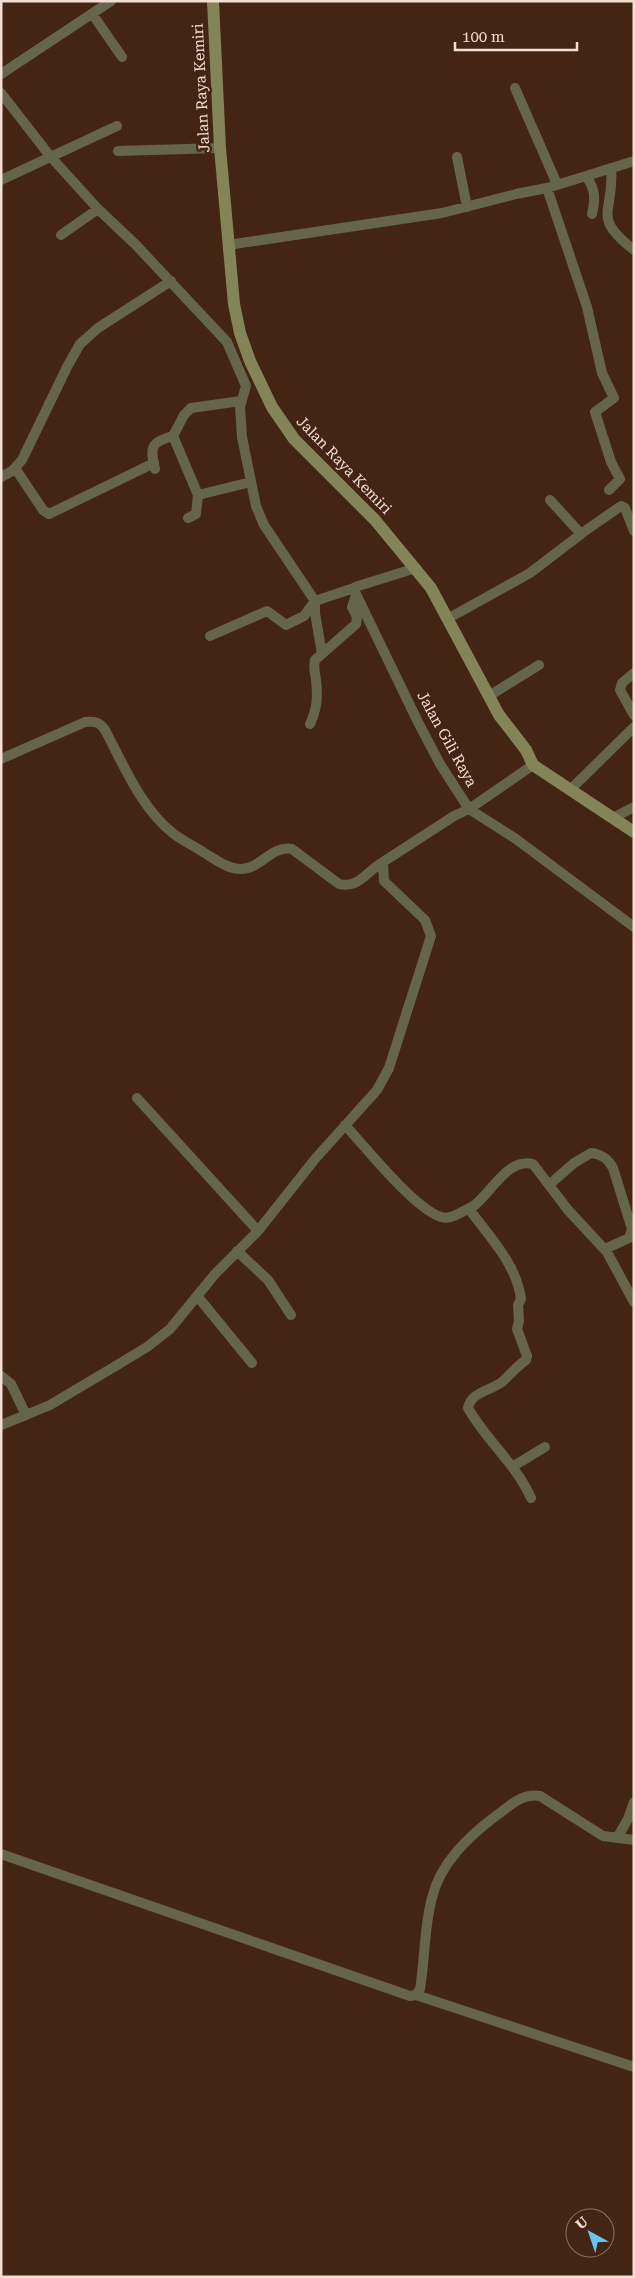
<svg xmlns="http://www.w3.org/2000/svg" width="635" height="2278" viewBox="0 0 635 2278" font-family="'Roboto Serif',serif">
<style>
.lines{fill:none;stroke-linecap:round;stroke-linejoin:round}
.street{stroke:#64654a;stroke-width:10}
.secondary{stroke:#838458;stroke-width:12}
.labels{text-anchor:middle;stroke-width:5;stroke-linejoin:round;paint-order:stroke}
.street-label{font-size:15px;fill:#f3ded3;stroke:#442513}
</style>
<rect width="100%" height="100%" fill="#442513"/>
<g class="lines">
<path class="street" d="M93,15L122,57
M1,74L111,1
M515,88L557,184
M1,93L50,156L98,209L136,245L227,342L246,386L240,407L242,437L256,506L264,525L315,601V613L322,654
M118,151L220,148
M457,157L467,207
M611,168C615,213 590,216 634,250
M586,176L634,161
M1,180L117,126
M547,188L587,307L602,373L614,398L595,412L611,462L620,479L609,490
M61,235L98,209
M228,245L442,213L516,194L547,188L586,176C595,189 596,198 592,214
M173,436L198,495
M15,468L43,510L49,514L154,463
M155,469C150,448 150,442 173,436L184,415L191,408L241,401
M1,477L12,471L22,460L67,367L80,344L98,328L171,281
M188,518L196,514L198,495L251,482
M582,533L621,506L625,508L634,531
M416,568L355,587L354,590L418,722L440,764L469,809L516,839L634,927
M449,618L530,573L581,534L550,500
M210,636L267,611L286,625L304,616L315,601L354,588
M634,673L622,683L620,690L634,715
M489,696L539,665
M310,724C317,709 318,697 316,680C315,673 313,668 315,660L356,624L357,617L352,607L356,595
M1,759L85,722C95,721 100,722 105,730C123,764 142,810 174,834C183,841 194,846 203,852C215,859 227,869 241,869C261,869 271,845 292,849L339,884C358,889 367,871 383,862
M571,789L634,727
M613,818L634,807
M137,1098L258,1231
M345,1125C366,1148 414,1208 441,1217C448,1219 454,1216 460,1213C465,1210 471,1208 476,1204C493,1190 508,1158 533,1164L568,1210L607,1252L634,1302
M549,1185L574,1163L591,1153C602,1154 608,1159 613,1168L632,1229L629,1238L605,1249
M469,1209C489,1236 517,1265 521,1299L518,1305L519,1321L517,1329L527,1356L526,1360C517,1366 510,1375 502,1382C490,1391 471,1392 468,1408C486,1440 516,1464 531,1498
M237,1251L268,1280L291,1315
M198,1297L252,1363
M1,1376L11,1384L26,1415L50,1405L119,1364L147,1347L170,1329L215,1274L258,1231L315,1159L377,1090L389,1068L431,936L425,920L384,881L383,862L454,816L469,809L533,765
M1,1425L26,1415
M512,1467L545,1447
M617,1838L628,1819L634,1802
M1,1854L410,1996L416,1995L420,1989C425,1959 424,1927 432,1898C440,1863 469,1836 497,1815C511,1805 522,1793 540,1796L603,1836L634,1840
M416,1995L634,2067"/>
<path class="secondary" d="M213,1L220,148L234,304L240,333L250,361L272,407L294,439L375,520L431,588L499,715L526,750L533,765L634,832"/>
</g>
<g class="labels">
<g class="street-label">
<text transform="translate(201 88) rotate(-93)" y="5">Jalan Raya Kemiri</text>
<text transform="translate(344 465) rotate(46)" y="5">Jalan Raya Kemiri</text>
<text transform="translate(447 739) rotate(61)" y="5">Jalan Gili Raya</text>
</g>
</g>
<rect width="635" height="2278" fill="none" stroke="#f3ded3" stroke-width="5"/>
<g transform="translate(590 2233) rotate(320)"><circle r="24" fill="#442513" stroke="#8a6f60"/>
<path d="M0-4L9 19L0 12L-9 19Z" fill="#66c4ef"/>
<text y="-8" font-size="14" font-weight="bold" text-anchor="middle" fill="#f3ded3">U</text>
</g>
<path d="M455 42v8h122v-8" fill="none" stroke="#f3ded3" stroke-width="2.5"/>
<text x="462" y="42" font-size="15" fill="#f3ded3" stroke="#442513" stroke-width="4" paint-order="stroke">100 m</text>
</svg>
